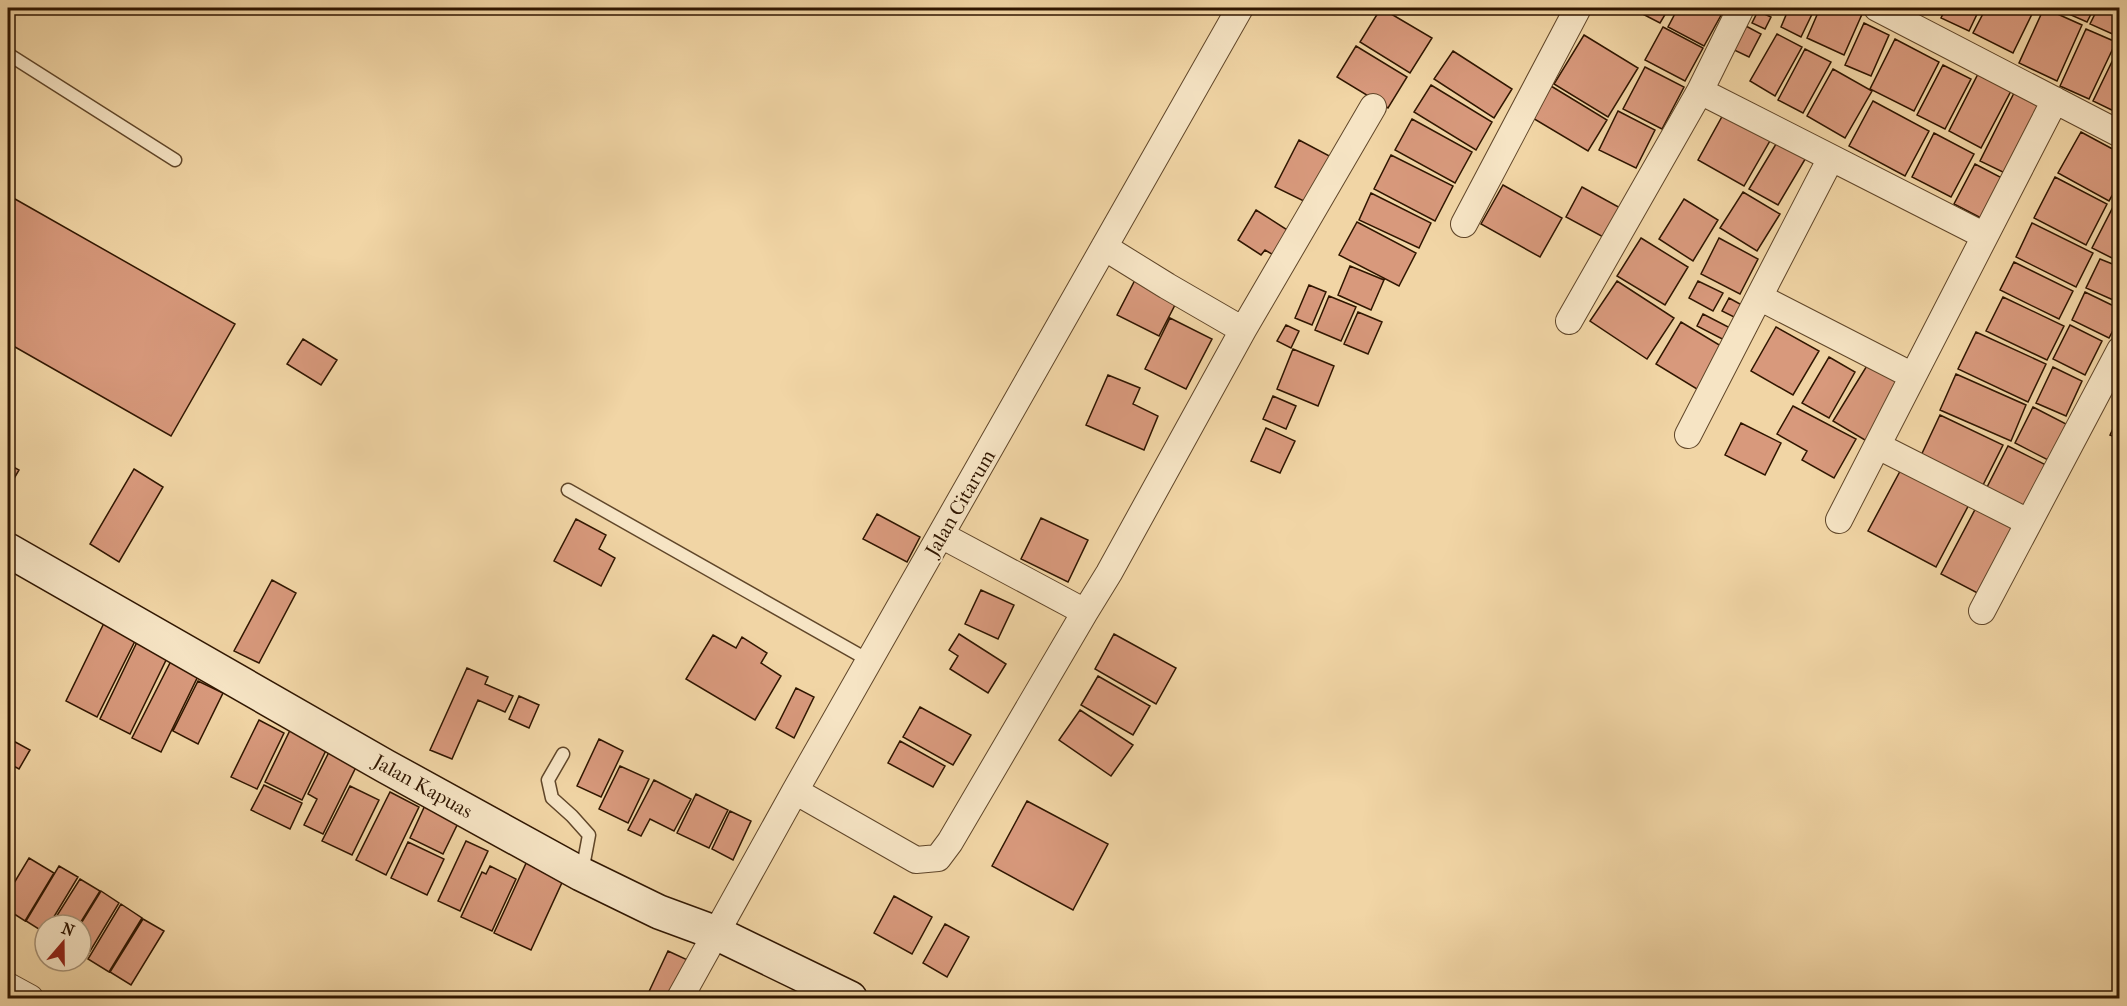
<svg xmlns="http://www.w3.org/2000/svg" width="2127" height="1006" viewBox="0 0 2127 1006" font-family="'IM FELL French Canon',serif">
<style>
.building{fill:#d8997c;stroke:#301600;stroke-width:1.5}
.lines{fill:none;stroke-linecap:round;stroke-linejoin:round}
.lane-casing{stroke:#604629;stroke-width:15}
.street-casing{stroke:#604629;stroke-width:28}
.secondary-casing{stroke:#301600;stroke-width:36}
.lane{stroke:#f6e4c4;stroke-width:12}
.street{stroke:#f6e4c4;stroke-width:26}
.secondary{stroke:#f6e4c4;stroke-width:33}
.labels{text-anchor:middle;stroke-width:4.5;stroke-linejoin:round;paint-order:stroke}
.street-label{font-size:20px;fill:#301600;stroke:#f6e4c4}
</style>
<rect width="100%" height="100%" fill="#f1d5a5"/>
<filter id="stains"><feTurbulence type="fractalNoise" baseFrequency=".00333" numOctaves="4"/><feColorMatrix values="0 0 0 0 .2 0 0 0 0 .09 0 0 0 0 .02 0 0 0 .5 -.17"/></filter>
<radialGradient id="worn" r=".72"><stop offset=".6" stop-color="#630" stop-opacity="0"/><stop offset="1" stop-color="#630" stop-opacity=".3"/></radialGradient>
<path class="building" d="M1381,8L1432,38L1410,73L1360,42Z
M1631,8H1669L1660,23Z
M1678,8H1725L1704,46L1668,27Z
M1789,8H1815L1801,37L1781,27Z
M1820,8H1853L1863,12L1844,55L1807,38Z
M1946,8H1980L1969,31L1941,18Z
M1986,8H2035L2013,53L1973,33Z
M2044,8L2082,25L2057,81L2019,63Z
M2066,8H2094L2087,22L2064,12Z
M2098,8H2120V31L2117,36L2090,24Z
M1758,11L1771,17L1765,29L1752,23Z
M1864,23L1889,35L1871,76L1845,65Z
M1744,25L1761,34L1749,57L1732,49Z
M1663,27L1703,48L1685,81L1645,60Z
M2086,29L2116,42L2089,99L2060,86Z
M1777,34L1802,47L1775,96L1750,81Z
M1584,35L1638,68L1608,117L1554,84Z
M1895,39L1939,62L1914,111L1870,89Z
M2120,45V114L2093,101Z
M1356,46L1407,77L1388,108L1337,77Z
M1805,49L1831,62L1803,113L1778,100Z
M1453,51L1512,89L1494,118L1434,79Z
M1943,65L1971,79L1945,129L1917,115Z
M1645,67L1684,87L1662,129L1623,109Z
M1833,69L1872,91L1845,138L1807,116Z
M1979,72L2012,89L1981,148L1949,131Z
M1431,85L1492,122L1476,150L1414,112Z
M1551,86L1607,120L1588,151L1531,117Z
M2015,91L2044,107L2009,175L1980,161Z
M1873,101L1929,131L1905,176L1849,146Z
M1618,111L1655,130L1636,168L1599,150Z
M1724,113L1771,139L1744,186L1698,160Z
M1412,119L1472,152L1455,183L1395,150Z
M2081,132L2120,153V182L2109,201L2058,173Z
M1934,133L1974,154L1951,197L1912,177Z
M1779,139L1807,156L1778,205L1749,189Z
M1299,140L1337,160L1314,206L1275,187Z
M1391,155L1453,186L1435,221L1374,189Z
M1975,164L2002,178L1981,218L1954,204Z
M2055,177L2107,204L2086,245L2034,218Z
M1503,185L1562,218L1540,257L1481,224Z
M1582,187L1624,210L1607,239L1566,217Z
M1743,192L1780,214L1757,251L1720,228Z
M1371,193L1431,223L1419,248L1359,220Z
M8,195L235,324L171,436L8,343Z
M1684,199L1718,220L1693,261L1659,239Z
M2114,205L2120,208V262L2092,248Z
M1256,210L1292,233L1277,257L1265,250L1261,255L1238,240Z
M1357,222L1416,253L1399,286L1339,255Z
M2032,223L2093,253L2076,287L2016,257Z
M1641,238L1688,267L1665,305L1617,276Z
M1719,238L1758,259L1740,294L1701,274Z
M2100,259L2120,267V303L2086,288Z
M2014,262L2073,291L2059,319L2000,290Z
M1350,266L1384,280L1371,310L1338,295Z
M1135,280L1177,301L1159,336L1117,315Z
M1617,281L1674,318L1647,359L1590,321Z
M1698,281L1723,293L1713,311L1689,298Z
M1309,285L1326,292L1312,325L1295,318Z
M2085,292L2120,309V317L2109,338L2072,320Z
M1329,296L1356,307L1341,341L1315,330Z
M2003,297L2064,326L2047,360L1986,331Z
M1729,298L1751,310L1744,322L1722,311Z
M1358,312L1382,322L1368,354L1344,344Z
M1703,314L1738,332L1732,344L1697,326Z
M1170,318L1212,339L1186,389L1145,369Z
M1681,322L1736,355L1710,397L1656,364Z
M1286,325L1299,331L1291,348L1277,341Z
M2070,325L2102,341L2085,375L2053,359Z
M1776,327L1819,351L1793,395L1751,371Z
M1976,332L2046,364L2028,402L1958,369Z
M303,339L337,360L321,385L287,364Z
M1293,349L1334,366L1318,406L1277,389Z
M1829,357L1855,372L1829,418L1802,403Z
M1868,364L1914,392L1880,449L1833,421Z
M2053,367L2082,381L2066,416L2036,403Z
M1956,374L2026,405L2011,441L1940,410Z
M1108,375L1140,388L1133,404L1158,416L1144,450L1086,425Z
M1273,396L1296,406L1286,429L1263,419Z
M1793,406L1856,439L1834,478L1802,460L1807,451L1777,434Z
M2033,407L2070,426L2052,462L2015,443Z
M2120,414V439L2110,435Z
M1940,415L2003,445L1980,491L1918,462Z
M1741,423L1781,443L1765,475L1725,455Z
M1266,428L1295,441L1280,473L1251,461Z
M2008,446L2048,466L2022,515L1983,495Z
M1905,462L1973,497L1936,567L1868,531Z
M8,464L19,470L8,489Z
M134,469L163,487L119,562L90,544Z
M1979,502L2025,526L1987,598L1941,574Z
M877,514L920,537L907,562L863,539Z
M1041,518L1088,540L1068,582L1021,559Z
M576,519L606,535L599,549L615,558L601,586L554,561Z
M272,580L296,593L259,663L234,651Z
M981,590L1014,605L998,639L965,624Z
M105,621L137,637L97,717L66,701Z
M959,634L1006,664L988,693L950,669L958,656L949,650Z
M1114,634L1176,668L1156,704L1095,669Z
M713,635L736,648L742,637L767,653L761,663L781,676L755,720L686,679Z
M139,638L169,654L130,734L100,719Z
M173,657L201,670L161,752L132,738Z
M467,668L488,677L485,684L513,696L505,712L478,700L452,759L430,750Z
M1098,676L1150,706L1133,735L1081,705Z
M198,681L223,693L198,744L173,731Z
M796,688L814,697L794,738L776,728Z
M519,696L539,705L529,728L509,719Z
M920,707L971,735L953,765L903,737Z
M1080,710L1133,745L1111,776L1059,740Z
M259,720L284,733L257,789L231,777Z
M294,722L331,740L302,800L265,782Z
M8,738L30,750L19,769L8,763Z
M599,739L623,751L601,797L577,786Z
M900,741L945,766L933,787L888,763Z
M334,742L362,755L323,834L304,825L317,799L308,794Z
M620,766L649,779L628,823L599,809Z
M654,780L691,799L674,831L650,819L641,836L628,830Z
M264,785L302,803L290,829L251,810Z
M350,786L379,800L352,855L322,841Z
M390,792L419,807L386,875L356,860Z
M696,794L728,810L709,848L677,833Z
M427,801L461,817L443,854L410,838Z
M1027,801L1108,844L1073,910L992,866Z
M730,811L751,821L733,860L712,849Z
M466,841L488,851L460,911L438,901Z
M408,842L444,859L427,895L391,878Z
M29,858L54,873L25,921L8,910V893Z
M528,859L565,876L531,950L494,933Z
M59,866L78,877L49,925H45V933L26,921Z
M490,866L516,879L492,931L461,917L482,872L486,874Z
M80,879L100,891L79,925H51Z
M101,891L119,903L86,958L81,955L80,925Z
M894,896L932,917L912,954L874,933Z
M121,904L142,918L109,972L88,959Z
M143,919L164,931L131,985L110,972Z
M945,924L969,937L947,977L923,963Z
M668,951L692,962L675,998H646Z"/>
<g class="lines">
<defs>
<path id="lane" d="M8,54L175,160
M568,490L870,661
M563,754L548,780L552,798L572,816L589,835L582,872"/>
<path id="street" d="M1877,8L2120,134
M1700,91L1985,236
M1831,158L1759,297L1913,376L2055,100
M1464,224L1578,8
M1104,247L1167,286L1243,330
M1569,321L1700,91L1741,8
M1688,435L1759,297
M1878,446L2028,522
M1839,520L1913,376
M941,535L1085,612L1109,573L1243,330L1373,107
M1982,611L2120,350
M795,791L916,860L938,858L950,842L1085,612
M8,986L30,998
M680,998L795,791L1240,8"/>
<path id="secondary" d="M8,550L385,766L581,874L659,912L716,933L850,998"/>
</defs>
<use href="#lane" class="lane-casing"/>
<use href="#street" class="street-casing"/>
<use href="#secondary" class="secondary-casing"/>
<use href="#lane" class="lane"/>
<use href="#street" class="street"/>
<use href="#secondary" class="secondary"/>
</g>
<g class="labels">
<g class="street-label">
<text transform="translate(960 503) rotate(-60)" y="7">Jalan Citarum</text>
<text transform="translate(423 786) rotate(29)" y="7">Jalan Kapuas</text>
</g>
</g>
<rect width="2127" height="1006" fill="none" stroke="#f1d5a5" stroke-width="30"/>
<rect x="9" y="9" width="2109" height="988" fill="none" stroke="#301600" stroke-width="3"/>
<rect x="15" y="15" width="2097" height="976" fill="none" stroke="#301600" stroke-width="1.5"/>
<g transform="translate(63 943) rotate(20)"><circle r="28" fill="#f6e4c4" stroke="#a79276" stroke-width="1.5"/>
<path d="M0-4.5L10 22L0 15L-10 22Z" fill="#8f2418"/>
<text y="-9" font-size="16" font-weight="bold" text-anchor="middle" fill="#301600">N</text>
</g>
<rect width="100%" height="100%" filter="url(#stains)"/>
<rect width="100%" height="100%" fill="url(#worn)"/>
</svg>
